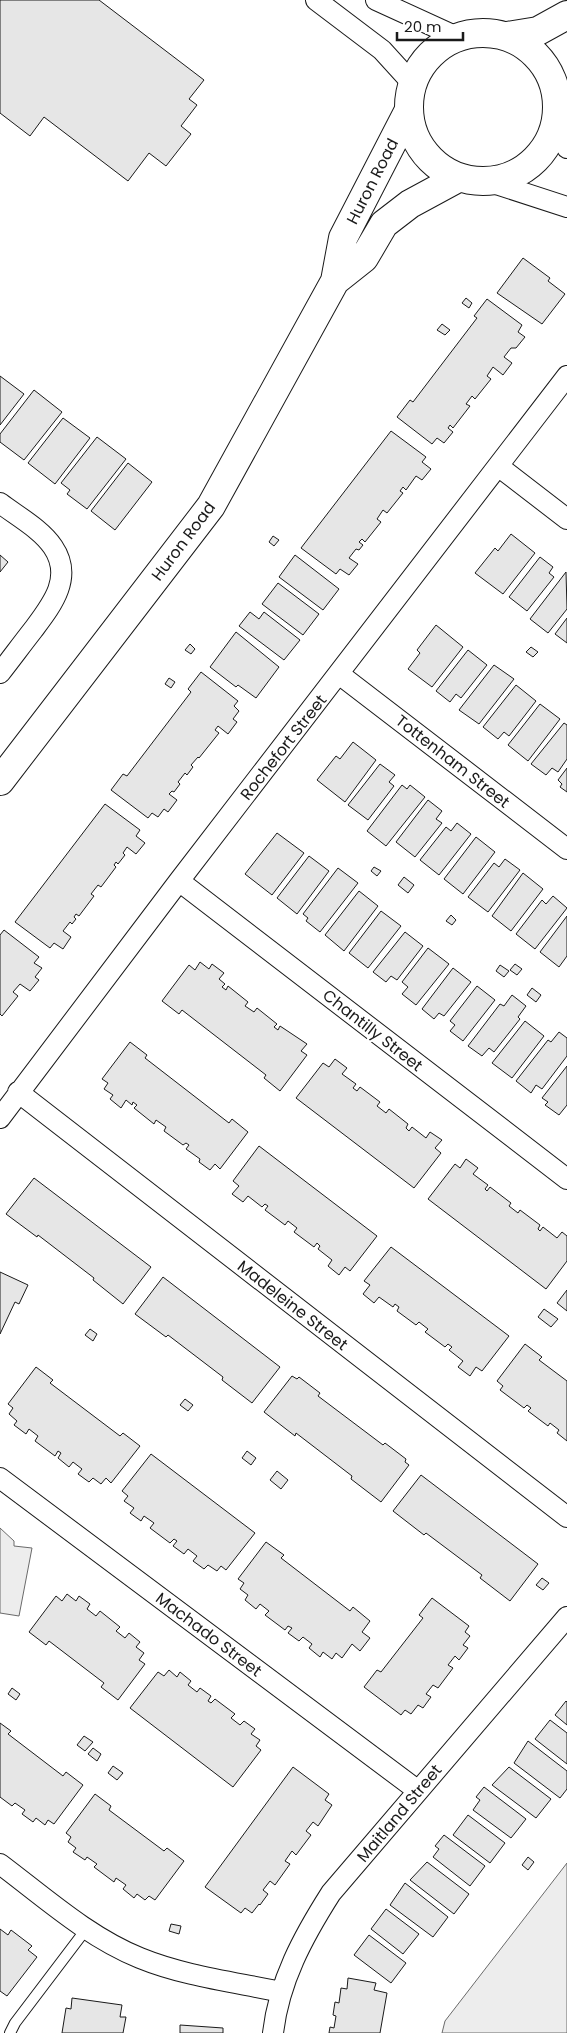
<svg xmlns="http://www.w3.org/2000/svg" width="567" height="2033" viewBox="0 0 567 2033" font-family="Poppins,sans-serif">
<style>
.built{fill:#ededed;stroke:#6a6a6a}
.building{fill:#e6e6e6;stroke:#1a1a1a}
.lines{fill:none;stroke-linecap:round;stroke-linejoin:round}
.lane-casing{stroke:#1a1a1a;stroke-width:12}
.street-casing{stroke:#1a1a1a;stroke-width:22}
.secondary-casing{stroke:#1a1a1a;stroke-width:30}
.lane{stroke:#fff;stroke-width:10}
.street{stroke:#fff;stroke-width:20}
.secondary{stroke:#fff;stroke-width:28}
.labels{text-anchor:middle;stroke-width:4;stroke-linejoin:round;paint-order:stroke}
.street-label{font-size:16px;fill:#1a1a1a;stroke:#fff}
</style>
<rect width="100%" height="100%" fill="#fff"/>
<path class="built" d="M0,1528L14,1541V1546L32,1548L19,1616L0,1613Z
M567,1863V2033H442L445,2021Z"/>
<path class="building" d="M0,0H99L204,80L189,99L197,105L181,126L191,134L166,166L149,153L128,181L44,117L30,136L0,113Z
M523,258L550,278L548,281L565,294L542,324L497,293Z
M466,298L472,303L469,308L462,303Z
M487,299L522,325L518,332L525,337L516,348H511L504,357L512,363L503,375L493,367L487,376L491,379L475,399L472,396L466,404L470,406L453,428L450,425L448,428L453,432L444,443L437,438L432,444L397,417L410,400L413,402L477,318L474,316Z
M442,324L450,330L445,335L437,330Z
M0,376L24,394L0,425Z
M34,390L62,412L24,460L0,442V434Z
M63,418L90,438L55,484L28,463Z
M391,431L426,457L422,462L431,469L422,480L416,476L406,490L403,487L400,491L403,493L387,513L383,510L377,519L381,522L365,542L362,539L359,542L363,545L359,550L356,549L349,558L358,564L349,575L340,569L336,574L301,548Z
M97,437L126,459L87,509L67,494L70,490L61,483Z
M128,463L152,482L115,530L91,511Z
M511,534L535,553L503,594L475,573L495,548L498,551Z
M273,536L279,540L274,546L269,542Z
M0,555L8,562L0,572Z
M295,555L339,589L323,610L279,577Z
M540,557L553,567L549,573L554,577L527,611L509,597Z
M566,572L567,609L548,633L530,619Z
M278,583L319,614L303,635L262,604Z
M250,612L259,619L264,612L300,640L284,660L239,626Z
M567,618V643L555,634Z
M436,625L463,647L432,687L408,669L420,653L417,650Z
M236,632L279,667L256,698L238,685L236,687L210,667Z
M190,644L195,649L191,654L185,650Z
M531,647L538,652L533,657L526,652Z
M468,650L487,665L461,698L456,694L450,702L436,691Z
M494,665L514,679L479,724L459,710Z
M201,672L238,701L234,706L239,711L233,719L237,722L228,734L218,726L215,730L219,733L199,758L198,757L191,765L193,767L187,775L185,773L178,782L180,784L174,792L172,791L169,794L177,800L168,812L164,809L158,817L152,813L148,818L111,790L123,774L127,776L191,692L188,689Z
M169,678L175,682L171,688L165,684Z
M516,685L536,701L509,736L504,732L498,739L483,727Z
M540,704L560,719L528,761L508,745Z
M564,723L567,725V759L558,772L552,768L546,775L531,764Z
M353,742L376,760L345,802L317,780L336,756L340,759Z
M380,764L395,775L389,782L394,786L368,820L348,805Z
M567,768V792L560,787L562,784L558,780Z
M402,785L407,789L410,785L425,797L386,846L367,831Z
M428,800L442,811L436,819L442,823L415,857L396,842Z
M105,804L140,830L136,836L145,843L136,854L127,847L123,853L125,855L118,864L116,862L114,865L116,867L101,887L98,885L91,894L94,896L79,916L76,914L74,917L76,919L72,924L70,922L63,931L71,937L63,949L54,943L50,948L15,922Z
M457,823L471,834L439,875L420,860L446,827L451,831Z
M277,833L304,853L272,895L245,874Z
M476,837L495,852L463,894L444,879Z
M309,856L329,871L297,914L277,898Z
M505,859L520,870L488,912L468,897L494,863L499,867Z
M374,867L381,871L377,876L371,871Z
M338,868L358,883L320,932L306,921L308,918L303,914Z
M523,873L543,889L511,931L492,916Z
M404,877L414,885L408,893L398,885Z
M359,891L378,906L344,951L325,935Z
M553,896L567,908L535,949L516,934L542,900L546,904Z
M381,911L401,926L368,968L349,953Z
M451,915L456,920L452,925L446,921Z
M567,916V956L559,967L540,952Z
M4,930L39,957L34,963L42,968L35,977L39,980L30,991L20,984L13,992L18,996L2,1016L0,1014V935Z
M405,932L423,946L397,980L391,976L386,982L373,972Z
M428,948L449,964L416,1005L402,994L408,987L402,982Z
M200,962L209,969L212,964L224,973L219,979L225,984L222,987L226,990L228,986L248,1002L245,1006L254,1012L257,1008L277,1024L274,1027L278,1030L280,1026L307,1044L301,1051L307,1055L280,1091L264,1078L266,1075L182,1010L179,1014L162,1001L189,965L195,970Z
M515,964L522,969L517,975L510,970Z
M500,965L509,971L504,977L496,971Z
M453,968L471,982L444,1016L439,1013L434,1019L422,1009Z
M477,986L495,1000L463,1041L450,1031L455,1025L450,1021Z
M532,988L541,995L536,1002L527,995Z
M512,995L526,1006L518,1017L520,1019L494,1052L489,1048L482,1056L468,1046L500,1004L504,1006Z
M525,1021L544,1036L512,1078L492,1063Z
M559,1032L567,1038V1056L542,1089L536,1085L531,1093L516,1081L548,1040L551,1042Z
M130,1042L147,1055L145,1058L229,1123L232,1119L248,1132L220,1169L215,1164L210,1170L199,1162L200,1159L186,1149L189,1145L186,1143L183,1145L164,1131L166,1127L156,1120L154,1124L134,1108L137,1105L133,1102L132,1105L126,1100L121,1108L110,1099L113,1095L104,1089L108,1083L102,1079Z
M335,1059L347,1068L342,1074L356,1084L353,1088L357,1091L360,1087L380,1102L377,1106L386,1113L389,1109L408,1124L406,1128L409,1131L412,1127L426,1138L430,1132L442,1140L435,1148L441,1153L414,1188L296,1098L323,1063L329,1067Z
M567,1066V1105L559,1115L545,1105L548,1102L542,1098Z
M259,1146L377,1236L350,1271L345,1267L339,1275L328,1266L332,1260L318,1249L320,1246L317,1243L314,1247L294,1232L297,1228L288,1221L285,1225L265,1210L268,1206L265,1204L262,1207L248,1196L243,1202L232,1194L239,1186L233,1181Z
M466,1159L478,1168L473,1174L488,1185L485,1189L487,1191L490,1187L511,1203L509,1206L518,1213L520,1210L540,1225L538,1229L540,1231L543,1227L557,1238L562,1232L567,1236V1261L546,1289L428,1199L455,1164L460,1168Z
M34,1178L151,1267L123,1304L93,1280L94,1278L38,1235L37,1237L6,1214Z
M391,1247L509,1336L482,1371L476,1367L470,1376L458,1367L463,1361L449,1350L452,1347L448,1344L445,1347L425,1332L428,1329L419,1322L416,1325L397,1311L399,1307L395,1304L393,1307L379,1297L374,1303L363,1294L370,1285L364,1281Z
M0,1272L28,1285L19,1304L15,1302L0,1334Z
M163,1277L280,1367L252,1403L222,1380L223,1377L168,1335L166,1337L135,1314Z
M567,1290V1311L557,1303Z
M544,1309L558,1319L551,1327L538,1317Z
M90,1329L97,1334L93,1341L85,1335Z
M525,1344L542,1357L539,1360L567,1381V1441L557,1433L559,1430L550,1423L548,1426L528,1411L531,1408L527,1405L524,1408L500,1390L503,1386L497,1381Z
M36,1367L53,1380L50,1383L120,1436L123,1433L140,1446L111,1483L106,1478L101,1484L93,1478L89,1482L78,1474L82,1469L73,1462L69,1467L58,1458L61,1453L58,1451L55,1456L35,1441L38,1436L29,1429L26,1434L14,1425L17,1421L9,1414L13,1408L8,1404Z
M292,1376L297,1379L299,1377L320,1393L318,1396L383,1445L385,1443L406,1459L405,1462L409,1465L381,1502L351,1479L352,1476L296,1433L295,1436L264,1412Z
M185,1399L193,1405L188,1411L180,1405Z
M247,1451L256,1458L251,1465L242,1458Z
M151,1454L255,1533L226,1570L221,1566L217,1571L208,1565L204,1569L193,1561L197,1556L188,1549L184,1554L173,1546L177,1541L174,1539L170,1543L150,1528L154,1523L144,1516L141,1521L130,1513L134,1508L124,1501L128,1496L122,1491Z
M277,1471L288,1480L281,1489L270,1480Z
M421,1475L538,1564L510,1601L480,1578L482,1575L426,1533L424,1535L393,1511Z
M266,1542L284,1555L281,1558L350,1611L353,1607L370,1621L362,1632L370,1638L360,1651L352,1644L342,1658L336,1653L332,1659L323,1652L320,1657L309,1648L312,1644L303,1637L299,1641L288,1633L292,1628L288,1626L285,1630L265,1615L269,1611L260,1604L256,1609L245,1600L248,1595L240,1589L244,1583L238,1579Z
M542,1578L549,1583L543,1590L536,1585Z
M67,1594L76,1601L79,1596L90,1604L87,1609L96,1616L100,1611L120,1627L116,1631L125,1638L129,1633L140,1642L136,1647L144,1653L139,1660L145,1664L118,1700L101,1687L104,1683L49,1641L46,1645L29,1632L56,1596L62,1601Z
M432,1598L469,1626L465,1632L470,1636L463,1645L468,1648L459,1660L455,1656L448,1665L453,1668L438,1688L433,1685L426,1694L431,1697L423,1708L418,1705L411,1714L405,1710L401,1715L364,1687L377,1670L381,1672L423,1618L419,1615Z
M169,1670L177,1677L180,1672L191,1681L188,1685L197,1692L200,1688L211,1696L208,1701L211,1703L215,1699L235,1714L231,1718L240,1725L244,1721L255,1729L251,1734L260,1740L256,1746L261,1750L233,1787L130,1708L158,1672L164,1676Z
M12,1688L20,1694L16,1700L8,1694Z
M566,1701L567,1702V1725L555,1715Z
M550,1720L567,1733V1764L535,1739Z
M0,1723L11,1731L8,1734L63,1776L66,1772L83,1785L54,1824L48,1820L45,1825L36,1818L33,1822L22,1814L25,1810L15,1803L12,1806L0,1797Z
M84,1736L93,1742L85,1751L77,1745Z
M528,1741L567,1771V1789L560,1798L514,1763Z
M93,1748L101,1754L97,1761L88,1754Z
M113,1766L123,1773L117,1780L108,1773Z
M293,1767L329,1794L325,1800L332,1805L318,1826L313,1822L306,1831L311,1835L296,1855L292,1851L285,1861L290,1864L275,1885L270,1881L263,1890L268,1894L260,1905L259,1904L252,1913L245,1908L241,1913L205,1887Z
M509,1767L551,1799L536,1818L492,1785Z
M484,1787L526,1819L511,1838L473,1810L480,1800L476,1797Z
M95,1794L111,1806L109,1810L164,1851L167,1848L184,1861L155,1900L149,1896L145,1900L137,1894L134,1898L123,1889L126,1885L116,1878L114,1882L94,1867L97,1864L87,1857L85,1860L73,1852L76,1848L68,1842L71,1837L66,1833Z
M468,1815L505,1843L490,1863L453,1835Z
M444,1835L485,1866L470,1886L433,1857L439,1849L435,1846Z
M528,1857L534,1862L528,1870L522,1865Z
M427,1862L469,1894L454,1914L410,1880Z
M405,1883L448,1917L433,1937L390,1905Z
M386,1909L419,1934L403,1954L371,1929Z
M171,1924L181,1926L179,1934L169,1931Z
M0,1929L8,1935L11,1930L32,1946L28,1950L37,1957L7,1996L0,1991Z
M369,1935L406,1963L391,1983L354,1955Z
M348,1978L376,1983L374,1990L387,1993L380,2033H329L330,2027L334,2028L336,2016L333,2015L335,2002L339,2003L341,1988L347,1989Z
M72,1998L122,2005L120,2017H126L123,2033H62L66,2008L71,2009Z
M180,2025L223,2028V2033H180Z"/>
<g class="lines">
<defs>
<path id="lane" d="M10,2033L15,2023L87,1928"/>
<path id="street" d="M316,0L382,50L412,83
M376,0L457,37
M556,121L567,148
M490,182L567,207
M498,466L567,519
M0,503C17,516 41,529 53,547C74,578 51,606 33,630C22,644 11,659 0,673
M339,674L567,849
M179,881L567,1179
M18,1092L567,1517
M0,1118L179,881L567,376
M0,1478L417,1790
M0,1864C44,1897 88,1937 140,1958C184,1976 234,1982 281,1992
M273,2033C279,1981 303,1937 331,1893L567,1617"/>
<path id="secondary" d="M409 107a74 74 0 1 1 148 0a74 74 0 1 1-148 0Z
M507,36L538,31L567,15
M335,281L364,258L384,224L410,204L458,178
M0,781L211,506L335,281L343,238L408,112"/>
</defs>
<use href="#lane" class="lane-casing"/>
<use href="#street" class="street-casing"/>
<use href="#secondary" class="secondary-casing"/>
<use href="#lane" class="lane"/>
<use href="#street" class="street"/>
<use href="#secondary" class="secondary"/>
</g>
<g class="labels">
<g class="street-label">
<text transform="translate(372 181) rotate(-63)" y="6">Huron Road</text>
<text transform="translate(183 541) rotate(-53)" y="6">Huron Road</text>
<text transform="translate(283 747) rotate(-52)" y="6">Rochefort Street</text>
<text transform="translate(453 761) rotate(38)" y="6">Tottenham Street</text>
<text transform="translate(373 1030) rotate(38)" y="6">Chantilly Street</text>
<text transform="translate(293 1305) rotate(38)" y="6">Madeleine Street</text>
<text transform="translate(209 1634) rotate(37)" y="6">Machado Street</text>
<text transform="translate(399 1813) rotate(-50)" y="6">Maitland Street</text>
</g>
</g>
<path d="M397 32v8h66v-8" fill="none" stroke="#1a1a1a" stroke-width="2.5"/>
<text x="404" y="32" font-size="15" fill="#1a1a1a" stroke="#ffffff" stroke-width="4" paint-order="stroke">20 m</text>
</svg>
